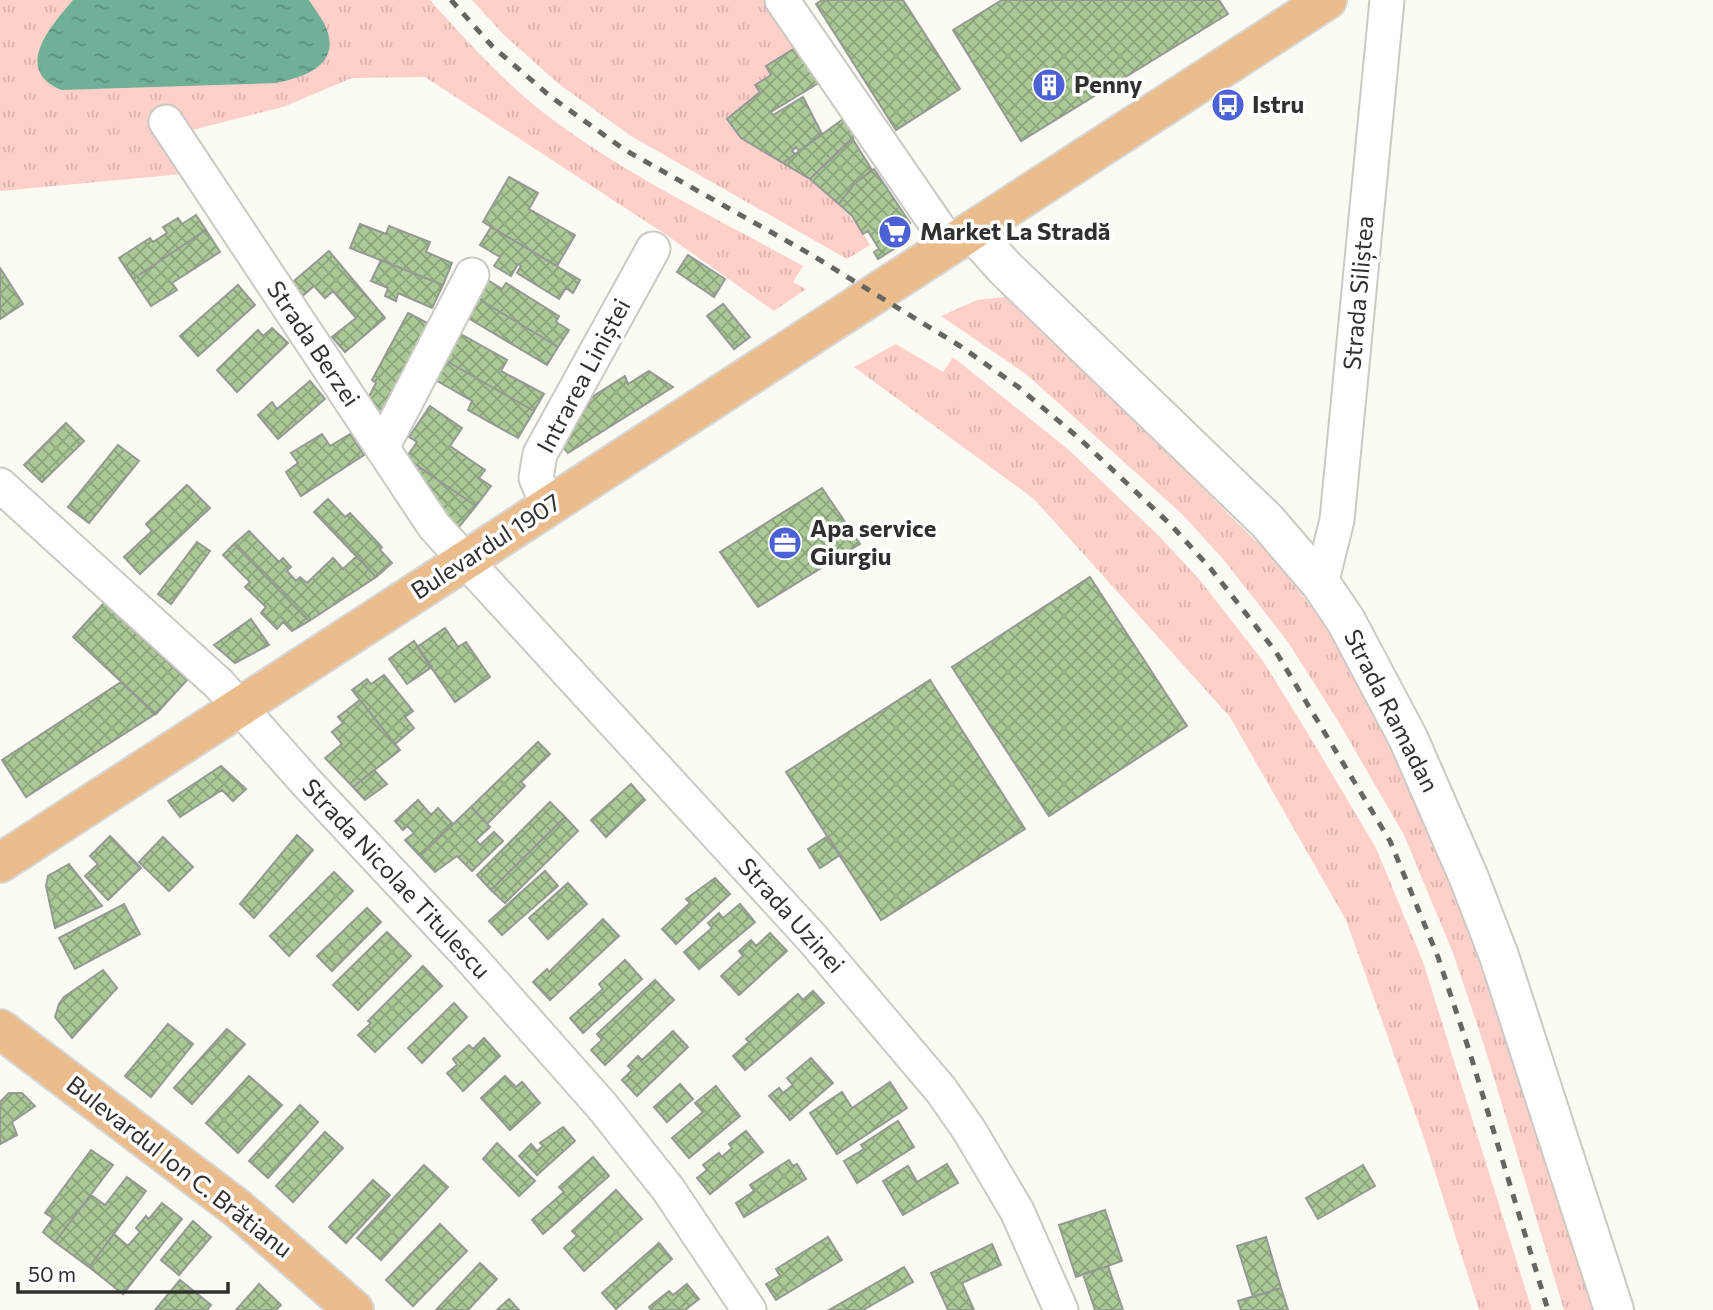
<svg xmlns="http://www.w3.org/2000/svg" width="1713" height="1310" viewBox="0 0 1713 1310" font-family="Commissioner,sans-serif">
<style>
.grass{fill:url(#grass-tufts)}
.water{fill:url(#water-ripples)}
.building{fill:url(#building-cross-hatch);stroke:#959994;stroke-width:2}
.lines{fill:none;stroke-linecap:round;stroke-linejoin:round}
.minor-casing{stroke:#cac9c3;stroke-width:37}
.tertiary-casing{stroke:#cac9c3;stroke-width:42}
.primary-casing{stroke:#d6d6d5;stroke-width:42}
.minor{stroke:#fff;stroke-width:33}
.tertiary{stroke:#fff;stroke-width:38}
.primary{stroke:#ebbd8d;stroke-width:38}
.rail{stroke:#666561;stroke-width:5;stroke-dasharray:9 9;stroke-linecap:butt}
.labels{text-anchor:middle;stroke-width:7;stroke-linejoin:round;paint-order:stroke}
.poi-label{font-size:24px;font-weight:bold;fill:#30302d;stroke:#fff;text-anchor:start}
.street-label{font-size:24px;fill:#30302d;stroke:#fff}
</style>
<defs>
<pattern id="grass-tufts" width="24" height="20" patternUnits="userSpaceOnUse" patternTransform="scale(1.75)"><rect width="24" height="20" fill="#fed0c9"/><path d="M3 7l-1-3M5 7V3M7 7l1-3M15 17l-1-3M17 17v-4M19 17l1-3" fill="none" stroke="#dab3ad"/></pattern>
<pattern id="water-ripples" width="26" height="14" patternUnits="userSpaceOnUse" patternTransform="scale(1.75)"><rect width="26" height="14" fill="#6fb097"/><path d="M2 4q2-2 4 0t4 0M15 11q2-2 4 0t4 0" fill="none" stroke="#5c907c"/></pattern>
<pattern id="building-cross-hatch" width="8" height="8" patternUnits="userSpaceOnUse" patternTransform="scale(1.75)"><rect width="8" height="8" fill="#aac996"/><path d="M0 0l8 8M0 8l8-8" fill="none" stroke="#8ba47b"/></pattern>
</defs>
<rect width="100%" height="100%" fill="#fbfaf3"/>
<path class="grass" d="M0,0H430C465,39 499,77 540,110C619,172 715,217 803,266L793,282L806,289L774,311L665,234L425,77L352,78L283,107L161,138L183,174L0,191Z
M472,0H770L800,45L766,66L771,75L755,85L760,92L727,119C750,150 782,157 811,180C836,199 854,219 870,245L847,259L631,136L559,84L503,34Z
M1005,297L1013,300L1280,565L1328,630L1357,678L1409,787L1458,904L1510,1050L1595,1310H1564L1484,1045L1453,953L1404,835L1338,721L1288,642L1223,559L1182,514L1026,374L941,316L977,300Z
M896,344L943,372L953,357L1070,451L1159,536L1199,579L1263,661L1310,737L1376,848L1423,962L1532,1310H1479L1425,1141L1346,920L1230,717L1034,499L854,367Z"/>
<path class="water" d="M73,0H309C315,10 325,22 328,33C338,67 301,78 276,83L61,90C12,69 51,26 73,0Z"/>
<path class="building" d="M822,0H903L960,89L896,130L816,4Z
M1002,0H1219L1228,14L1021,141L953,30Z
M800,45L822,81L771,112L773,115L803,97L822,134L799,151L796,147L792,151L795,154L783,163L741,138L727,119L760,92L755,85L771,75L766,66Z
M846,117L857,134L810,179L783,163Z
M852,138L872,170L855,183L839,204L810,179Z
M874,169L910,223L904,227L902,237L905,242L878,259L874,252L879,249L868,231L863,234L852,216L839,204L855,183Z
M509,177L538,193L529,209L575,235L557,266L483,222Z
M196,215L206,230L133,279L119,258L150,238L153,242L167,233L163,227L178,218L182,224Z
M360,224L386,234L389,226L430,242L426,252L452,263L443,285L350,248Z
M491,227L580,280L573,293L566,288L559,299L517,273L521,266L518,264L511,276L494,266L500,257L480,245Z
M206,230L220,252L172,283L177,290L151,306L133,279Z
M329,251L385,318L345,352L332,337L356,318L333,291L325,298L314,286L299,299L288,286Z
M688,255L725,279L714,297L677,272Z
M381,260L443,285L432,308L398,293L396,301L385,296L388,288L371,281Z
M0,268L23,304L0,319Z
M483,277L502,289L506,283L559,316L556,322L569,330L558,347L474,296Z
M238,285L255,305L198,356L180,336Z
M474,296L558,347L547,365L463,315Z
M723,304L750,337L734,349L707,316Z
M408,313L435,327L388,416L365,404L376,383L372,380Z
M272,328L288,343L237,392L217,370L258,330L263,336Z
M459,333L507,360L501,371L544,394L534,411L443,359Z
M443,359L534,411L518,438L468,410L472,401L432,378Z
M649,371L673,387L568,453L563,447L592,397L625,376L628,384Z
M310,381L325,399L278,439L258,415L272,402L277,409Z
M430,406L462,428L450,446L485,470L479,478L491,486L476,506L406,458L417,442L409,437Z
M66,423L84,441L42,482L24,465Z
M322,434L330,446L350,434L364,455L301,496L286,472L298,463L291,453Z
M118,445L139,461L89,523L68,507Z
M420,468L476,506L454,533L409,477Z
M187,485L210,508L140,574L124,557L152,531L146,524Z
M822,488L860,544L758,607L720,552Z
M328,499L345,517L350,513L382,547L380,550L392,563L376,577L314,512Z
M249,531L279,562L283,558L291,567L287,571L296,581L300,577L307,583L333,558L343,569L357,556L376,577L309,621L234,544Z
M197,542L210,551L171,604L158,594Z
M234,544L309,621L292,631L283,622L277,629L261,613L266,607L245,587L250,582L223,555Z
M1090,577L1187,726L1049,816L952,667Z
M104,603L187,680L156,714L73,637Z
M251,619L269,645L235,663L214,645Z
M445,628L458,647L466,642L490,677L455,702L417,647Z
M414,641L432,667L407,684L389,659Z
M384,675L413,711L405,717L414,728L395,744L352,690L367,679L371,684Z
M930,680L1025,829L881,920L786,772Z
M121,682L155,714L26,797L2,760Z
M360,700L400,750L353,787L325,758L342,744L332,732L343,723L338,717Z
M538,742L550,754L521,782L525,786L487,824L471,807Z
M221,766L246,789L233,801L222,790L180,817L168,801Z
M374,770L387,784L365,800L353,787Z
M631,784L645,800L606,837L591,820Z
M418,800L431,815L438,808L453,824L420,856L405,840L414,833L407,826L403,830L395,821Z
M550,802L565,817L491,890L477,875Z
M471,807L490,827L476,840L480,845L494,832L503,841L472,871L457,856L435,872L420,856Z
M565,817L578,831L505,903L491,890Z
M297,835L313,850L254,918L240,904Z
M110,836L141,868L108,900L85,876L98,864L90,856Z
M828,836L840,855L820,868L808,849Z
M163,837L193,867L169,891L139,862Z
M69,864L102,906L55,928L46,886L48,876Z
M545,871L558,886L502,935L489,921Z
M334,872L353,891L289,956L270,936Z
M715,878L730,894L676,944L662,929L690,903L686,899Z
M568,883L587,904L548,939L529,918Z
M124,904L140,934L75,969L59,938Z
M740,904L755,922L699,969L684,952L712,928L708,923L719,913L723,918Z
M367,908L381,922L332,971L317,956Z
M603,919L619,936L550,1000L533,982L547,969L549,972Z
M387,932L411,956L358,1010L333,985Z
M770,933L787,951L739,995L721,976L743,956L739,951L751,940L756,946Z
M625,960L642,979L583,1033L570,1018L603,989L599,984Z
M423,966L442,986L375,1052L358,1035L371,1023L368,1021Z
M103,970L117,988L72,1038L55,1017L59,1004L64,997Z
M655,980L674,1000L605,1065L591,1050L602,1040L597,1034Z
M813,991L824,1003L745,1070L733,1056L749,1042L746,1039L798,994L803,1000Z
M454,1003L467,1017L422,1063L408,1048Z
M168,1024L193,1044L151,1097L125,1076Z
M227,1029L245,1044L192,1104L174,1088Z
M673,1031L688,1047L637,1096L622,1080L632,1070L628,1066L638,1056L642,1060Z
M484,1038L500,1056L463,1091L447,1073L457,1065L453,1059L469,1045L473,1049Z
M811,1058L833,1083L790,1120L769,1096L779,1088L783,1093L793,1085L787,1078Z
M249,1076L282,1105L238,1153L206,1123Z
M505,1076L516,1087L522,1082L540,1103L510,1130L481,1098Z
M890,1082L907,1108L837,1154L810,1113L842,1092L852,1108Z
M680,1084L693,1099L667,1122L654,1107Z
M716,1086L740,1116L689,1158L672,1138L703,1112L695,1103Z
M9,1093H22L35,1106L12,1122L17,1135L0,1144V1102Z
M300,1105L318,1122L268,1178L249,1161Z
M898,1121L914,1147L857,1183L844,1161L864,1149L861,1145Z
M563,1127L575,1141L537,1175L519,1156L531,1144L537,1151L543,1146L540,1143Z
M746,1131L763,1152L710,1194L697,1178L707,1170L703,1165L719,1153L722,1157L732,1148L729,1144Z
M325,1132L343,1148L293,1202L276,1186Z
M497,1143L535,1181L519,1196L483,1159Z
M91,1150L113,1165L55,1242L43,1232L53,1218L45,1213Z
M593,1157L609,1176L543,1234L532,1220L564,1192L559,1187Z
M789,1160L793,1166L797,1164L806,1179L744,1217L736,1203L754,1191L750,1185Z
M947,1164L958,1183L903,1215L883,1181L908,1166L917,1182Z
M424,1165L448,1187L381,1260L357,1238Z
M1363,1165L1375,1186L1318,1219L1306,1198Z
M127,1177L146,1191L89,1267L55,1242L91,1195L105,1205Z
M373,1180L390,1195L346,1243L329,1227Z
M616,1190L642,1219L584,1271L564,1248L577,1236L572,1231Z
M162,1203L182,1219L123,1294L89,1267L114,1234L128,1246L140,1232L136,1228L146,1216L149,1219Z
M1105,1210L1122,1261L1076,1277L1059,1225Z
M193,1221L211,1237L179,1275L161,1260Z
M440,1224L467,1251L413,1306L386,1280Z
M828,1237L842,1260L776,1300L766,1284L780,1276L776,1269Z
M1266,1237L1281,1288L1253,1297L1237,1246Z
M659,1243L672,1259L616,1309L602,1293Z
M992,1244L1001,1265L962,1283L974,1310H948L931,1273Z
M480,1263L497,1279L468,1310H436Z
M1108,1266L1123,1310H1095L1083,1274Z
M904,1267L913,1282L863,1310H829Z
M180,1280L211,1305L207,1310H155Z
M259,1284L281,1305L276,1310H236Z
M687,1284L699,1299L685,1310H651L649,1307L669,1291L673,1295Z
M1281,1288L1288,1310H1241L1238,1301Z
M509,1299L519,1310H497Z"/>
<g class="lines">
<defs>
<path id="minor" d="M782,0L951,246
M166,122L434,526L812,938L941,1090L969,1130L1017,1211L1061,1310
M382,448L472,275
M0,485L219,684L306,782L469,956L602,1106L668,1189L749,1310
M548,507L536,478L540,454L653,249
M1321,584L1337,520L1387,0"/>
<path id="tertiary" d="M973,232L1004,267L1267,521L1321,584L1346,621L1408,738L1469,878L1499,956L1614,1310"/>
<path id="primary" d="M0,863L1327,0
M0,1029L237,1208L354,1310"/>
</defs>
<use href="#minor" class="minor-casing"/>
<use href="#tertiary" class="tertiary-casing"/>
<use href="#primary" class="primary-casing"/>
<use href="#minor" class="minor"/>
<use href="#tertiary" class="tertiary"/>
<use href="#primary" class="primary"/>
<path class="rail" d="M451,0L492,46L551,97L625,150L810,254L960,346L1017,386L1080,439L1171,525L1211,569L1276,652L1390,841L1438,957L1469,1050L1548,1310"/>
</g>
<defs>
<symbol id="building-disc" viewBox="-11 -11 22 22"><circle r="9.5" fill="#4d61d6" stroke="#fff"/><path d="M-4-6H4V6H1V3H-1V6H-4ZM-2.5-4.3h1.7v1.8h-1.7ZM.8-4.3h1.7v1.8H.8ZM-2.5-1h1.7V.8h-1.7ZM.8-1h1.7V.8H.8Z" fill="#fff"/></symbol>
<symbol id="bus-disc" viewBox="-11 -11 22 22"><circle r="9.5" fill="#4d61d6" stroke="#fff"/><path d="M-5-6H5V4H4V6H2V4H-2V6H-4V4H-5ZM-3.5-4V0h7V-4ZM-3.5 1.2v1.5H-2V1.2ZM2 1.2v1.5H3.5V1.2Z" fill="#fff"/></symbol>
<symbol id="supermarket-disc" viewBox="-11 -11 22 22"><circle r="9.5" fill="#4d61d6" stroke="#fff"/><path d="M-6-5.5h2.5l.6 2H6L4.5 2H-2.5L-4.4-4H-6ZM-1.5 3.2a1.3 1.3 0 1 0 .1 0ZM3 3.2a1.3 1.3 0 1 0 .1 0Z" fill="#fff"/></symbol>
<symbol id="office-disc" viewBox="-11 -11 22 22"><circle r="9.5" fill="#4d61d6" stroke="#fff"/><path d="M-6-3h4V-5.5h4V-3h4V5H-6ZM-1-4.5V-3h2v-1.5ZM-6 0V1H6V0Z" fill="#fff"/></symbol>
</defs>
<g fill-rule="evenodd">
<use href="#building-disc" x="1030" y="66" width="38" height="38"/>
<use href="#bus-disc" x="1209" y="86" width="38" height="38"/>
<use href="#supermarket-disc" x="876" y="213" width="38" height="38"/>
<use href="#office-disc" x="766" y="524" width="38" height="38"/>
</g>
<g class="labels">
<g class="poi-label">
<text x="1074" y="93">Penny</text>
<text x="1252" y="113">Istru</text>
<text x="920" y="240">Market La Stradă</text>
<text x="810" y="537">Apa service<tspan x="810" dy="28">Giurgiu</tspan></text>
</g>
<g class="street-label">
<text transform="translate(1359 293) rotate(-85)" y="8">Strada Siliștea</text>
<text transform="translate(313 344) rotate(56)" y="8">Strada Berzei</text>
<text transform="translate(584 376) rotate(-62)" y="8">Intrarea Liniștei</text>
<text transform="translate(486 547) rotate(-33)" y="8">Bulevardul 1907</text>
<text transform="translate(1391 711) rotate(63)" y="8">Strada Ramadan</text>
<text transform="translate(396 879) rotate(47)" y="8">Strada Nicolae Titulescu</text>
<text transform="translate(791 916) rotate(48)" y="8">Strada Uzinei</text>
<text transform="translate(179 1167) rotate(38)" y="8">Bulevardul Ion C. Brătianu</text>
</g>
</g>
<path d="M18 1282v10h210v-10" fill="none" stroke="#30302d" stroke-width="3.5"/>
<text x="28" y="1282" font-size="21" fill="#30302d" stroke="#ffffff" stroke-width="5" paint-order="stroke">50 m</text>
</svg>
